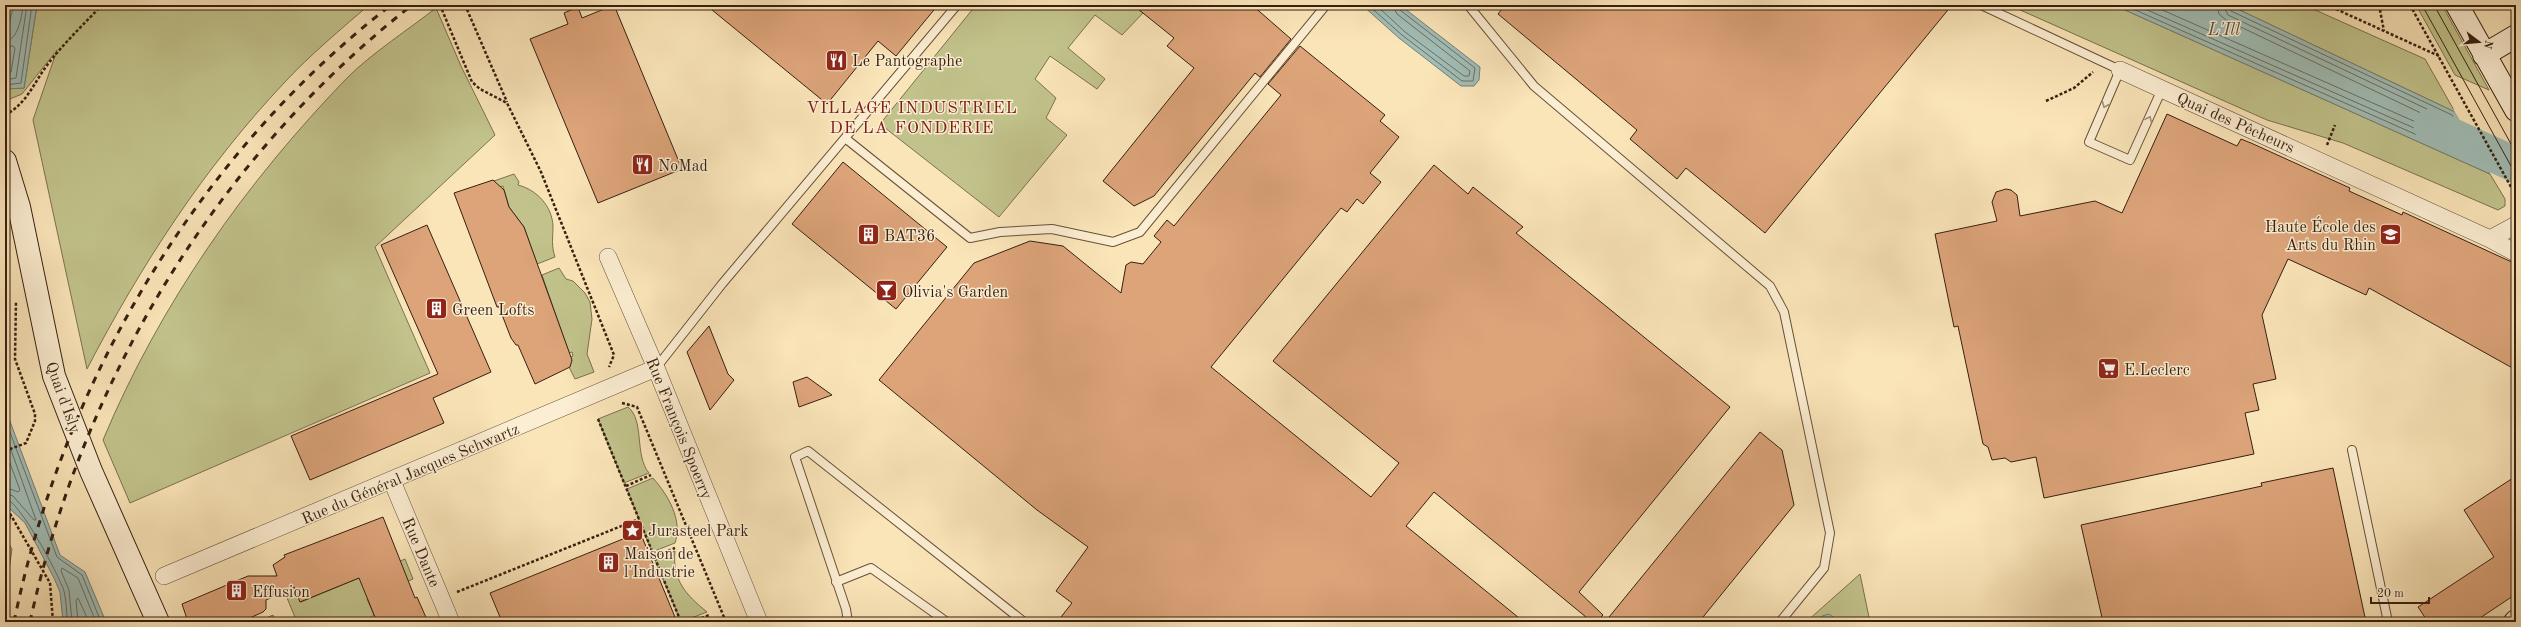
<svg xmlns="http://www.w3.org/2000/svg" width="2521" height="627" viewBox="0 0 2521 627" font-family="'Old Standard TT',serif">
<style>
.green{fill:#c2c38c;stroke:#7c714e}
.water{fill:#a0bdb6;stroke:#767e74}
.pier{fill:#fae5b9}
.lines{fill:none;stroke-linecap:round;stroke-linejoin:round}
.shore{stroke:#6c6e63;stroke-width:1}
.river{stroke:#a0bdb6;stroke-width:35}
.building{fill:#dda47a;stroke:#371f10}
.lane-casing{stroke:#68503a;stroke-width:10}
.street-casing{stroke:#68503a;stroke-width:18}
.secondary-casing{stroke:#371f10;stroke-width:24}
.path{stroke:#371f10;stroke-width:2.5;stroke-dasharray:3 2;stroke-linecap:butt}
.lane{stroke:#fceed2;stroke-width:8}
.street{stroke:#fceed2;stroke-width:17}
.secondary{stroke:#fceed2;stroke-width:22}
.tram{stroke:#371f10;stroke-width:1}
.rail{stroke:#371f10;stroke-width:3;stroke-dasharray:7 7;stroke-linecap:butt}
.oneway{stroke:#a3917b}
.labels{text-anchor:middle;stroke-width:3;stroke-linejoin:round;paint-order:stroke}
.poi-label{font-size:16px;fill:#371f10;stroke:#fceed2;text-anchor:start}
.street-label{font-size:16px;fill:#371f10;stroke:#fceed2}
.water-label{font-size:17px;font-style:italic;fill:#564e42;stroke:#fceed2}
.neighbourhood-label{font-size:17px;letter-spacing:1px;fill:#7a1f14;stroke:#fceed2}
</style>
<rect width="100%" height="100%" fill="#fae5b9"/>
<filter id="stains"><feTurbulence type="fractalNoise" baseFrequency=".005" numOctaves="4"/><feColorMatrix values="0 0 0 0 .2 0 0 0 0 .09 0 0 0 0 .02 0 0 0 .5 -.17"/></filter>
<radialGradient id="worn" r=".72"><stop offset=".6" stop-color="#630" stop-opacity="0"/><stop offset="1" stop-color="#630" stop-opacity=".3"/></radialGradient>
<path class="green" d="M5,5H14L5,39Z
M37,5H369C340,30 310,55 284,83C204,168 141,265 87,369L33,120L57,50L22,94L5,101V88H24Z
M976,5H1133L1143,13L1122,35L1095,15L1068,48L1105,79L1097,89L1050,56L1035,79L1056,98L1046,118L1067,135L999,217L880,124Z
M2009,5H2114L2490,174L2505,199V206L2498,210L2343,143L2267,120Z
M2229,5H2304L2425,59L2455,112Z
M2416,5H2442L2489,90L2455,75Z
M436,8L461,66L495,135L375,247L430,373L130,503L103,440C160,304 245,183 348,77C371,54 409,29 436,8Z
M514,174L519,182L518,185C537,190 552,206 553,226C553,238 551,245 555,257L537,264L524,227L509,207L503,186L495,188L497,185L494,181Z
M559,268L566,279L573,281L585,293L590,302L592,319L587,354L594,372L575,379L569,367L571,361L566,359L573,356L572,352L569,353L542,275Z
M628,407C645,421 634,455 649,473L624,483L598,419Z
M653,478C668,495 683,520 675,543L652,552L627,489Z
M5,538L12,549L5,597Z
M675,551C672,580 686,595 707,612L681,622L655,560Z
M405,559L413,579L367,599L374,615L371,617L373,622H297L280,581L283,580L287,591L294,587L301,602Z
M1860,574L1870,622H1806Z
M273,615L276,622H257Z"/>
<path class="water" d="M14,5H37L24,88L7,89L5,39Z
M1362,5H1400L1480,67L1479,80L1474,86H1461L1399,38Z
M2114,5H2229L2455,112L2490,174Z
M5,408L60,555L85,572L106,622H63L60,592L54,578L25,523L9,508L5,498Z
M1829,614L1840,622H1818L1822,616Z"/>
<path class="pier" d="M2453,109L2457,111L2492,173V176Z"/>
<g class="lines">
<path class="shore" d="M1368,5L1402,35L1462,81H1473L1475,68L1400,10L1398,5
M1376,5L1405,32L1464,76H1469L1470,71L1397,14L1393,5
M2124,5L2478,162L2452,115L2231,11L2228,5
M2136,5L2466,151L2448,119L2228,15L2223,5
M2151,5L2452,138L2444,124L2226,20L2219,14L2217,5
M5,41C18,41 22,16 23,5
M5,47L13,46L15,48L11,72L5,74
M5,80L16,78L27,5
M5,85L21,83L32,5
M5,419L57,557L82,575L101,622
M5,433L36,520H34L13,496L5,493
M5,450L20,490L18,492L5,487
M5,498C19,500 59,575 64,591C66,600 67,612 67,622
M72,622L69,590L61,571L62,568L78,578L96,622
M78,622L76,600L78,598L89,622"/>
<path class="river" d="M2431,126L2516,165"/>
</g>
<path class="building" d="M614,5L682,169L598,203L530,39L568,24L564,13L578,7L582,18Z
M706,5H938L896,56L878,41L827,104Z
M1133,5H1252L1291,39L1260,77L1255,73L1154,196L1134,206L1103,181L1194,68L1167,46L1174,38Z
M1505,5H1952L1765,233L1686,168L1677,179L1630,139L1637,130L1498,14Z
M1300,46L1385,115L1380,121L1399,137L1370,173L1381,182L1363,204L1357,199L1347,212L1341,208L1211,367L1371,497L1399,463L1273,361L1434,165L1468,194L1473,187L1523,227L1516,233L1730,407L1579,592L1603,615L1596,622H1592L1434,492L1406,526L1524,622H1057L1072,603L1056,591L1088,547L1037,510L879,380L974,263L1030,241L1063,246L1121,293L1126,265L1131,262L1143,264L1161,242L1154,236L1167,220L1174,226L1281,95L1268,84Z
M2167,114L2237,146L2241,139L2251,143L2350,188L2349,191L2402,215L2403,212L2516,264V370L2369,288L2366,295L2288,259L2262,315L2276,379L2253,384L2259,410L2245,413L2254,454L2044,498L2036,457L2011,462L2005,458L1992,460L1988,447L1983,444L1958,326L1954,327L1935,234L1997,221L1992,202L1996,192L2006,189L2011,190L2017,195L2020,216L2095,201L2122,213Z
M843,162L947,247L896,309L792,224Z
M493,180L504,190L509,207L524,227L572,360L570,367L535,384L518,345H516L511,338L499,307H497L454,193Z
M427,225L491,372L433,398L444,423L310,480L291,436L438,374L381,245Z
M709,326L728,374L734,380L710,410L687,352Z
M807,377L832,395L799,407L793,382Z
M1760,432L1782,450L1794,505L1699,622H1605Z
M2333,468L2366,622H2103L2081,525L2262,486L2261,483Z
M2516,476V594L2474,622H2428L2418,607L2494,557L2464,510Z
M383,517L415,598L417,597L428,622H377L359,578L300,602L294,587L266,600V609L263,612L241,622H188L182,604L248,576H277L273,565L285,557L284,555Z
M640,532L677,622H502L490,593Z"/>
<g class="lines">
<defs>
<path id="lane" d="M1468,5L1534,86L1770,286L1784,312L1830,533L1824,568L1780,622
M1981,5L2120,70L2089,142L2130,160L2162,89
M845,138L970,238L1000,232L1052,229L1113,242L1140,232L1326,5
M656,368L722,284L957,5
M2352,450L2388,622
M836,582L871,568L947,622
M848,622L846,609L795,457L808,451L1024,622"/>
<path id="street" d="M2120,70L2490,239L2516,253
M2490,239L2516,225
M608,257L656,368L759,622
M392,481L451,622
M164,576L656,368"/>
<path id="secondary" d="M2457,5L2516,110
M2484,55L2516,36
M5,161L19,207L54,376L91,471L158,622
M2515,622L2516,621"/>
</defs>
<use href="#lane" class="lane-casing"/>
<use href="#street" class="street-casing"/>
<use href="#secondary" class="secondary-casing"/>
<path class="path" d="M440,5L472,82L480,89L507,103L541,172L614,355L609,367
M465,5L507,102
M2327,5L2439,56
M2379,5L2384,31
M2410,5L2516,196
M2046,101L2074,88L2093,72
M5,115C27,104 34,82 48,64C64,43 84,24 102,5
M2327,145L2335,125
M622,403L637,407L726,622
M598,419L681,622
M5,451L26,443L35,421V414L15,359L16,301
M626,486L651,475
M5,505L50,583L53,622
M5,516L11,518
M654,556L675,548
M457,592L639,519
M692,622L709,615"/>
<use href="#lane" class="lane"/>
<use href="#street" class="street"/>
<use href="#secondary" class="secondary"/>
<path class="tram" d="M2422,5L2516,175
M2434,5L2516,153"/>
<path class="rail" d="M14,622C63,382 197,155 391,5
M30,622C83,379 216,159 412,5"/>
</g>
<defs><path id="oneway-chevron" d="M-2-3.5L2.5 0L-2 3.5" fill="none" stroke-width="1.6" stroke-linecap="round" stroke-linejoin="round"/></defs>
<g class="oneway">
<use href="#oneway-chevron" transform="translate(2105 105) rotate(113)"/>
<use href="#oneway-chevron" transform="translate(2149 119) rotate(-66)"/>
</g>
<defs>
<symbol id="restaurant-square" viewBox="-11 -11 22 22"><rect x="-9" y="-9" width="18" height="18" rx="4" fill="#8f2418" stroke="#fceed2"/><path d="M-5-6h1v4h1v-4h1v4h1v-4h1v5L-1.5 .5V6h-2V.5L-5-1ZM5-6V6H3V1.5H1.5Q1.5-4 5-6Z" fill="#fff"/></symbol>
<symbol id="building-square" viewBox="-11 -11 22 22"><rect x="-9" y="-9" width="18" height="18" rx="4" fill="#8f2418" stroke="#fceed2"/><path d="M-4-6H4V6H1V3H-1V6H-4ZM-2.5-4.3h1.7v1.8h-1.7ZM.8-4.3h1.7v1.8H.8ZM-2.5-1h1.7V.8h-1.7ZM.8-1h1.7V.8H.8Z" fill="#fff"/></symbol>
<symbol id="university-square" viewBox="-11 -11 22 22"><rect x="-9" y="-9" width="18" height="18" rx="4" fill="#8f2418" stroke="#fceed2"/><path d="M0-5L7-2L0 1L-7-2ZM-4 1L0 2.5L4 1V4Q0 6-4 4Z" fill="#fff"/></symbol>
<symbol id="bar-square" viewBox="-11 -11 22 22"><rect x="-9" y="-9" width="18" height="18" rx="4" fill="#8f2418" stroke="#fceed2"/><path d="M-6-5H6L.8 .8V4.5H3.5V6h-7V4.5H-.8V.8Z" fill="#fff"/></symbol>
<symbol id="supermarket-square" viewBox="-11 -11 22 22"><rect x="-9" y="-9" width="18" height="18" rx="4" fill="#8f2418" stroke="#fceed2"/><path d="M-6-5.5h2.5l.6 2H6L4.5 2H-2.5L-4.4-4H-6ZM-1.5 3.2a1.3 1.3 0 1 0 .1 0ZM3 3.2a1.3 1.3 0 1 0 .1 0Z" fill="#fff"/></symbol>
<symbol id="sight-square" viewBox="-11 -11 22 22"><rect x="-9" y="-9" width="18" height="18" rx="4" fill="#8f2418" stroke="#fceed2"/><path d="M0-6L1.8-2.2L6-1.7L2.9 1.2L3.7 5.4L0 3.3L-3.7 5.4L-2.9 1.2L-6-1.7L-1.8-2.2Z" fill="#fff"/></symbol>
</defs>
<g fill-rule="evenodd">
<use href="#restaurant-square" x="824" y="48" width="25" height="25"/>
<use href="#restaurant-square" x="630" y="152" width="25" height="25"/>
<use href="#building-square" x="856" y="222" width="25" height="25"/>
<use href="#university-square" x="2378" y="222" width="25" height="25"/>
<use href="#bar-square" x="874" y="278" width="25" height="25"/>
<use href="#building-square" x="424" y="296" width="25" height="25"/>
<use href="#supermarket-square" x="2096" y="356" width="25" height="25"/>
<use href="#sight-square" x="620" y="518" width="25" height="25"/>
<use href="#building-square" x="596" y="550" width="25" height="25"/>
<use href="#building-square" x="224" y="578" width="25" height="25"/>
</g>
<g class="labels">
<g class="poi-label">
<text x="852" y="66">Le Pantographe</text>
<text x="658" y="171">NoMad</text>
<text x="2376" y="232" text-anchor="end">Haute École des<tspan x="2376" dy="18">Arts du Rhin</tspan></text>
<text x="884" y="241">BAT36</text>
<text x="902" y="297">Olivia's Garden</text>
<text x="452" y="315">Green Lofts</text>
<text x="2124" y="375">E.Leclerc</text>
<text x="648" y="536">Jurasteel Park</text>
<text x="624" y="559">Maison de<tspan x="624" dy="18">l'Industrie</tspan></text>
<text x="252" y="597">Effusion</text>
</g>
<g class="street-label">
<text transform="translate(2236 122) rotate(24)" y="6">Quai des Pêcheurs</text>
<text transform="translate(64 397) rotate(70)" y="6">Quai d'Isly</text>
<text transform="translate(680 428) rotate(68)" y="6">Rue François Spoerry</text>
<text transform="translate(410 473) rotate(-23)" y="6">Rue du Général Jacques Schwartz</text>
<text transform="translate(422 552) rotate(67)" y="6">Rue Dante</text>
</g>
<g class="water-label">
<text x="2224" y="35">L'Ill</text>
</g>
<g class="neighbourhood-label">
<text x="912" y="113">VILLAGE INDUSTRIEL<tspan x="912" dy="20">DE LA FONDERIE</tspan></text>
</g>
</g>
<rect width="2521" height="627" fill="none" stroke="#fae5b9" stroke-width="20"/>
<rect x="6" y="6" width="2509" height="615" fill="none" stroke="#371f10" stroke-width="2"/>
<rect x="10" y="10" width="2501" height="607" fill="none" stroke="#371f10"/>
<g transform="translate(2479 42) rotate(106)" stroke="#fceed2" stroke-width="3" paint-order="stroke">
<path d="M0-3L7 15L0 10L-7 15Z" fill="#371f10"/>
<text y="-6" font-size="11" font-weight="bold" text-anchor="middle" fill="#371f10">N</text>
</g>
<path d="M2371 597v6h58v-6" fill="none" stroke="#371f10" stroke-width="2"/>
<text x="2377" y="597" font-size="12" fill="#371f10" stroke="#fceed2" stroke-width="3" paint-order="stroke">20 m</text>
<rect width="100%" height="100%" filter="url(#stains)"/>
<rect width="100%" height="100%" fill="url(#worn)"/>
</svg>
